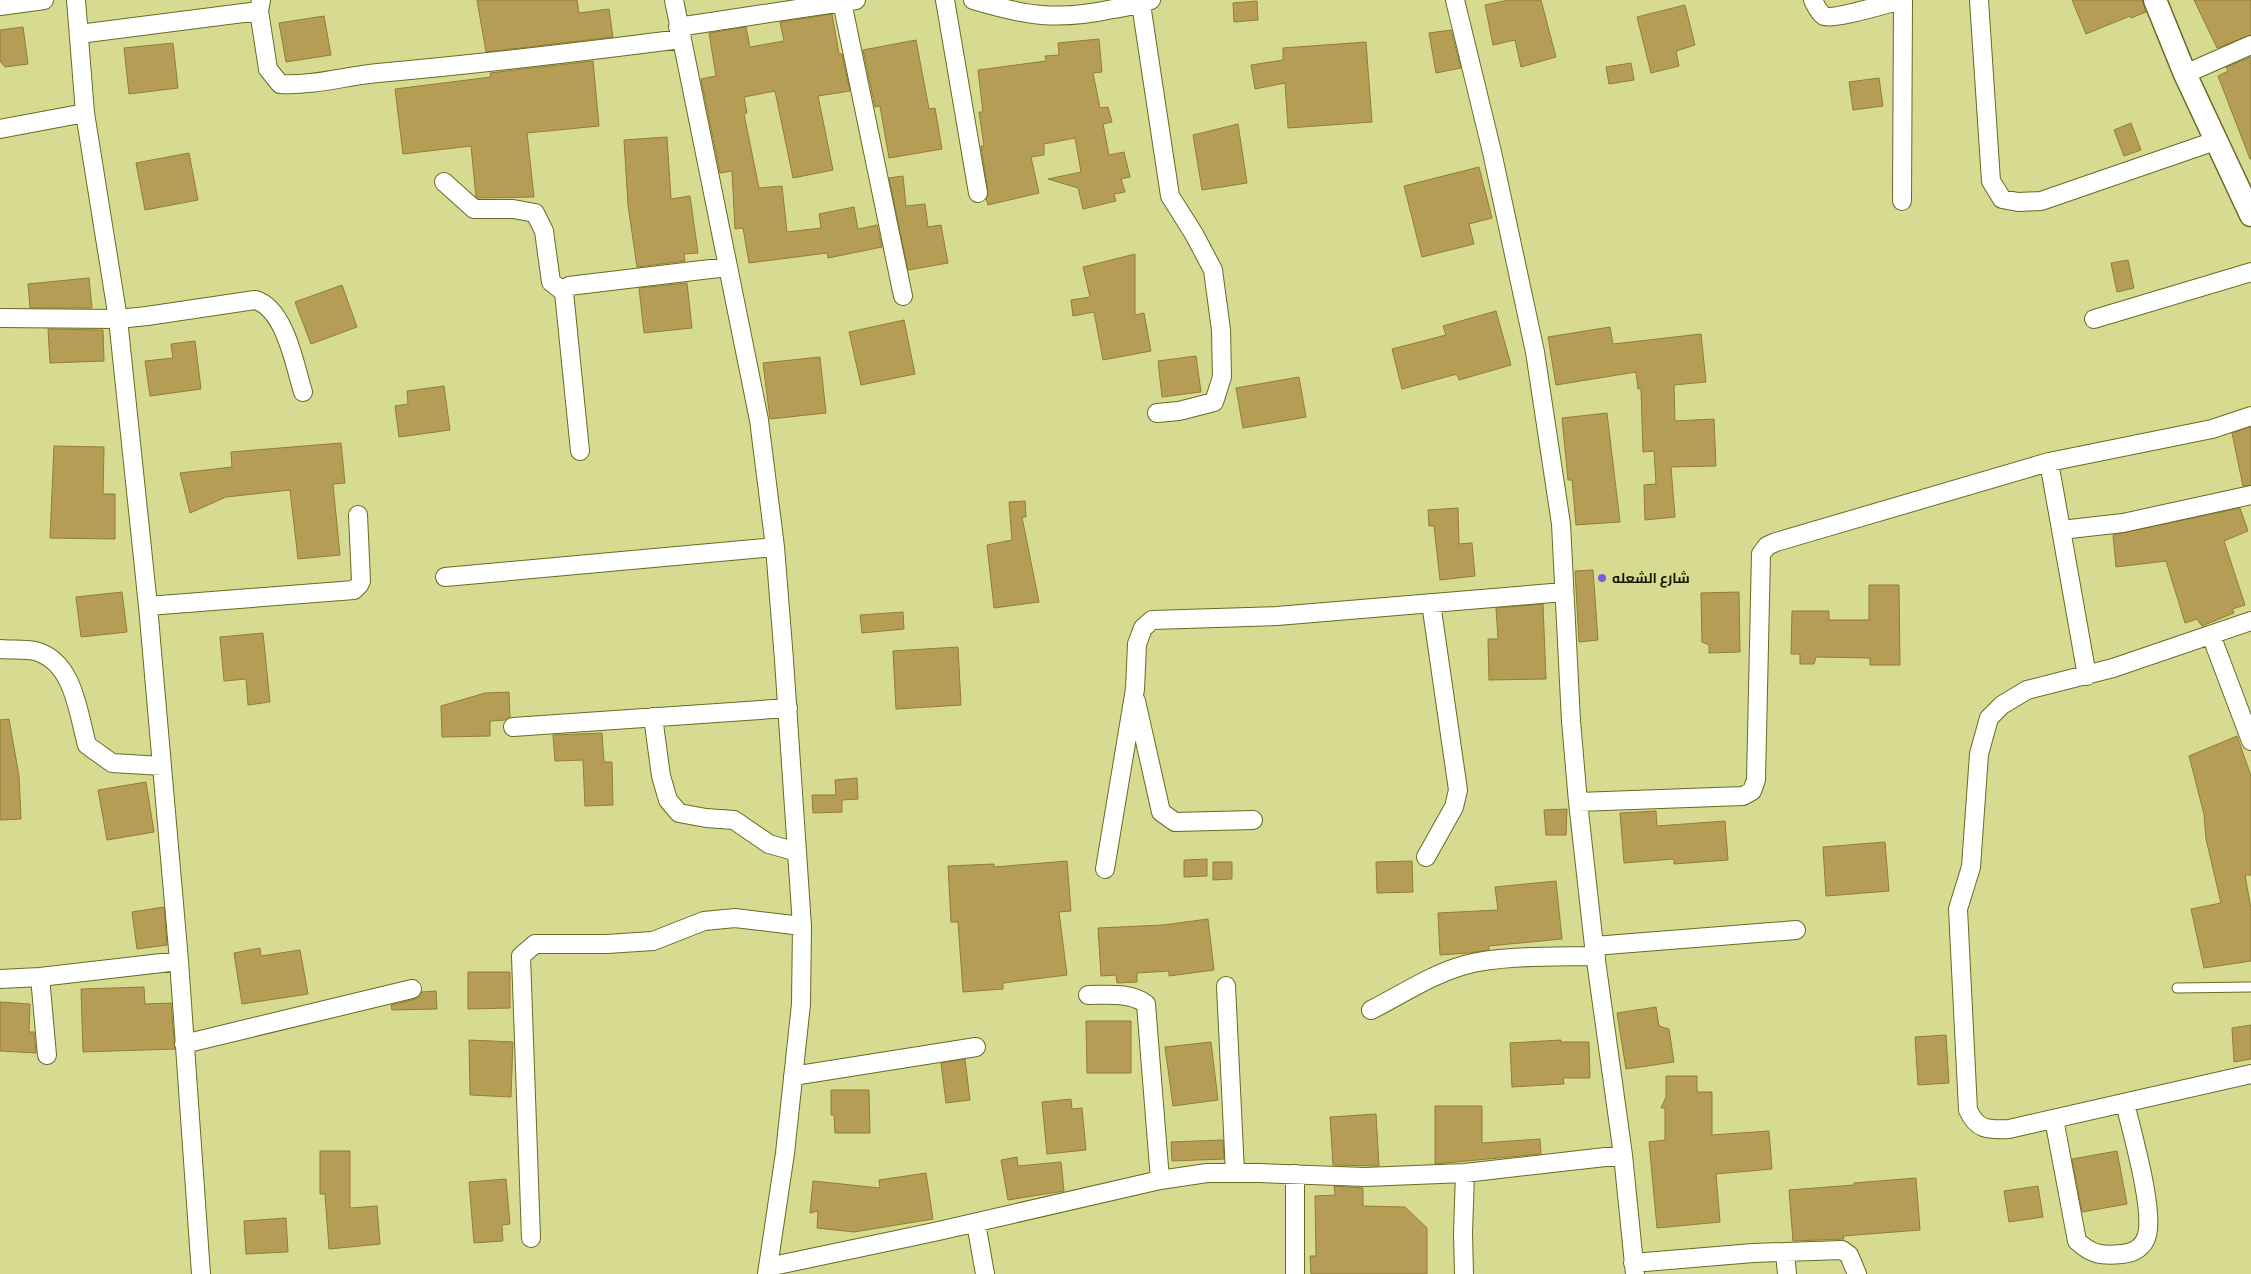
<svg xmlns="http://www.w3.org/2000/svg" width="2251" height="1274" viewBox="0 0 2251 1274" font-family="Commissioner,Cairo,sans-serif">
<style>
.building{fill:#b59d56;stroke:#947d35}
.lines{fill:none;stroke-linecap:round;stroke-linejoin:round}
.service-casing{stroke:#686b21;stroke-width:11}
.minor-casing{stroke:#686b21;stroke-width:20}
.tertiary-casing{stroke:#686b21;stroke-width:25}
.service{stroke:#fff;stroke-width:9}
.minor{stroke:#fff;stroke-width:18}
.tertiary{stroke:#fff;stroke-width:22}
.poi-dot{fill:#7c5cd7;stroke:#d6db91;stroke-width:2}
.labels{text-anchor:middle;stroke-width:5;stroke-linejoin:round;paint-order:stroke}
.poi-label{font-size:14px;font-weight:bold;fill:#181800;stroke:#d6db91;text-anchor:start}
</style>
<rect width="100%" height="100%" fill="#d6db91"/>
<path class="building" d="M477,0H577L579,13L609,9L613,37L486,52Z
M1509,0H1541L1556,57L1521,67L1515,40L1493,45L1485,5Z
M2072,0H2142L2146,12L2131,18L2130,16L2086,34Z
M2194,0H2251V35L2217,48Z
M1257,1L1258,20L1234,22L1233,3Z
M1685,5L1695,45L1676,51L1679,66L1651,73L1637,17Z
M832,14L839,54H842L850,91L818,96L833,170L793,178L775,91L744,97L747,113L744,114L759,188L782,186L787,232L821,228L819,214L854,207L858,229L877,225L882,247L828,258L827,253L749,263L743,228L735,229L732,171L720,173L701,79L716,76L709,33L746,27L750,47L784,41L780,22Z
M324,16L331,55L286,62L279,23Z
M23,27L28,64L5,67L0,61V30Z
M1451,30L1461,68L1436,73L1429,33Z
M1099,39L1102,72L1093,73L1100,108L1108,107L1112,122L1103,124L1109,155L1124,152L1130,177L1121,179L1125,192L1114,194L1116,201L1083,209L1078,188L1048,179L1081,172L1075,138L1044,144V155L1031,157L1039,193L988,205L986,199L988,191L981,146H984L979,112H983L978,70L1046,61L1045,56L1059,55L1058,43Z
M916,40L929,109L935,108L942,149L889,158L880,106L875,107L863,50Z
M1366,42L1372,122L1288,128L1285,83L1255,89L1251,65L1283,60V48Z
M173,43L178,88L129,94L124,48Z
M2251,57V159H2250L2218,76L2228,71L2226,67Z
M593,61L599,126L527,133L534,197L478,198L476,197L471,146L403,154L395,89L491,77L490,73Z
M1631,63L1634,80L1609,84L1606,67Z
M1879,78L1883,106L1853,110L1849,82Z
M2131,123L2141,150L2124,156L2114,130Z
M1238,124L1247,183L1202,190L1193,135Z
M667,137L671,199L690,196L698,253L684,254L685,261L637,267L628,205L624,140Z
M189,153L198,200L145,210L136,163Z
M1479,167L1492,218L1469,224L1474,244L1422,257L1404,186Z
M903,176L906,206L925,204L928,227L941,225L948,263L908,270L889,178Z
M1135,254V315L1144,313L1151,351L1103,360L1094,312L1073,316L1071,300L1090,297L1083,267Z
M2128,260L2134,288L2117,292L2111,263Z
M89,278L92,308H30L28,284Z
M687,283L692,328L644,333L639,288Z
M342,285L357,327L311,344L295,302Z
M1496,311L1511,365L1459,380L1457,374L1402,389L1392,349L1446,335L1443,326Z
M904,320L915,374L861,385L849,332Z
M1610,327L1613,344L1701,334L1706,382L1674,385L1675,421L1714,419L1716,466L1671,467L1675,517L1645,520L1644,485L1656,484L1654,451L1643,452L1641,389H1638L1636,372L1556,385L1548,337Z
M48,329L103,330L104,361L50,363Z
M195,341L201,389L150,396L145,361L173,358L171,344Z
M1196,356L1201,392L1162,397L1158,361Z
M820,357L826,413L770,419L763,363Z
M1299,377L1306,417L1243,428L1236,388Z
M444,386L450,430L399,437L395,406L408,404L407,391Z
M1607,413L1620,522L1576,525L1572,480H1568L1562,418Z
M2251,427V485L2243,486L2232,433Z
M341,443L345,483L333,484L340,555L298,559L290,490L226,497L190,513L180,473L232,467L231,452Z
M54,446L104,447L103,494H115V539L50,538Z
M1025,501L1026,517H1022L1039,602L994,608L987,545L1012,540L1009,502Z
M1458,508L1459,544L1472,543L1475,576L1440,580L1434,526H1429L1428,510Z
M2240,508L2248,531L2224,541L2245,605L2232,609L2234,613L2202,626L2197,619L2185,623L2166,561L2116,567L2113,535Z
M1593,570L1598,640L1579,642L1575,571Z
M1869,585H1899L1900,665H1870V658L1816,657L1814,664H1800V654H1791L1792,611H1829V620H1869Z
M122,592L127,632L81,637L76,597Z
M1739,592L1740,652L1709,653V645L1702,642L1701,593Z
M1543,604L1546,679L1489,680L1488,639H1498L1496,608Z
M903,612L904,629L862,633L860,615Z
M263,633L270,702L248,705L246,679L224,681L220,637Z
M958,647L961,705L896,709L893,651Z
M509,692L510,717L505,720L490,721V736L442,737L441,706L485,693Z
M9,719L19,776L21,819L0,820V720Z
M602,733L604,762H612L613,805L585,806L583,760L555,761L553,735Z
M2237,736L2251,776V875H2245L2251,909V961L2204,968L2191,909L2221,903L2206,839L2204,814L2189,756Z
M857,778L858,799L842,800V812L813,813L812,795H836L835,780Z
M146,782L154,832L107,840L98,790Z
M1567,809L1566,835H1546L1544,810Z
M1656,811L1657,826L1725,821L1728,860L1674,864V859L1624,863L1620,813Z
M1885,842L1889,891L1826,896L1823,847Z
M1207,859V876L1184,877V860Z
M1067,861L1071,911L1059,912L1067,975L1003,983V989L963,992L958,922H951L948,866L994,864V867Z
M1412,861L1413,892L1377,893L1376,862Z
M1213,862H1232V879L1213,880Z
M1556,881L1562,939L1489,946V950L1469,953L1440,955L1438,913L1498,910L1495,887Z
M164,907L167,945L137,949L132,912Z
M1208,919L1214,970L1169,976V971L1137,973V982L1117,983L1116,975L1101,976L1098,928L1163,925Z
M260,948L261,956L300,950L308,994L242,1004L234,953Z
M468,972H510V1008L468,1009Z
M144,987L145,1004L171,1003L175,1049L83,1052L81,989Z
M436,991L437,1009L392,1010L391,1005L415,999L422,992Z
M0,1002L30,1004L29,1032H34L36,1053L0,1051Z
M1656,1007L1659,1026L1669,1029L1674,1062L1626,1069L1617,1013Z
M1086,1021H1131V1073H1087Z
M2251,1025V1059L2234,1062L2232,1028Z
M1946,1035L1949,1083L1918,1085L1915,1037Z
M469,1040L513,1042L511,1097L470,1095Z
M1561,1040V1042H1589L1590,1078H1563L1564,1084L1512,1087L1510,1043Z
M1211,1042L1218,1100L1173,1106L1165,1047Z
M965,1059L970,1100L946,1103L941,1063Z
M1666,1076H1697V1092H1712V1135L1769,1131L1772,1169L1716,1174L1720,1222L1657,1228L1649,1142L1665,1140V1108H1661L1666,1097Z
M831,1090H869L870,1133H835L834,1115H831Z
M1071,1099L1072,1109L1082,1108L1086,1150L1047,1154L1042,1102Z
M1435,1106H1482V1143L1540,1139L1541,1154L1435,1164Z
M1376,1114L1379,1166L1333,1165L1330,1117Z
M1223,1140L1224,1159L1172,1161L1171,1142Z
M320,1151H350V1208L377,1206L380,1244L329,1249L325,1194H320Z
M2117,1151L2127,1204L2082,1212L2072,1159Z
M1017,1157L1018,1166L1061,1162L1064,1191L1008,1200L1001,1160Z
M926,1173L933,1219L854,1232L817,1228L818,1211L810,1213L813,1181L880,1188L879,1180Z
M1916,1178L1920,1230L1843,1236L1844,1239L1793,1241L1789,1190L1854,1185V1183Z
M506,1179L510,1224L502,1225L503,1241L474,1243L469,1182Z
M1334,1186L1363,1188V1206L1405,1207L1427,1228V1274H1311L1310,1256H1316L1315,1196L1335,1195Z
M2038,1186L2043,1217L2009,1222L2004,1191Z
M286,1218L288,1252L246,1254L244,1221Z"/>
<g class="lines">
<defs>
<path id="service" d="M2177,988L2251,987"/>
<path id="minor" d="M76,0L85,113L118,319L148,606L179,961L201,1274
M261,0L259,11L268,69L280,84C313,86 345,76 378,73C479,64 580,52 681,39
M674,0L759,420L775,547L784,660L802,926L801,1004L785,1153L767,1274
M945,0L978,193
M973,0C1026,16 1058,21 1113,9C1126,7 1139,5 1151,0
M1455,0L1492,152L1535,352L1561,524L1571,721L1578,802L1594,946L1623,1155L1635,1274
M1813,0C1816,6 1818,12 1824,16C1834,20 1889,3 1902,0
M1979,0L1991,181L2002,199L2018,202L2041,201L2215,141
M842,2L903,296
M1141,4L1170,196L1194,234L1213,270L1221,330L1222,377L1214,402L1179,411L1157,413
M0,6L44,0
M678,27L856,0
M79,34L259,11
M2185,74L2251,45
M0,129L85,113
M444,182L474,209H513L535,213L544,231L551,282L564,292
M1902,201L1903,0
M0,318L118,319L147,316L255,300C285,308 295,366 303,392
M2094,319L2251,272
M580,451L564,292L569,286L727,267
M2049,462L2087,676
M2061,530L2123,523L2251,495
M445,577L775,547
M148,606L354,590L359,585L361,581L358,515
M2251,621L2113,668L2027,690L2002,705L1989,718L1979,754L1971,867L1958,909L1968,1110C1977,1130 1988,1130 2009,1129L2251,1074
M2211,635L2251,741
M0,649C11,650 24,649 35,651C74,661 78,713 87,745L112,763L162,766
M1136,701L1161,812L1175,822L1253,820
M653,717L661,776L668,800L679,813L706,818L734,820L769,844L797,852
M513,727L788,708
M1578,802L1743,796L1752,791L1756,780L1761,554L1767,546L1776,542L2049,462L2212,429L2251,416
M1426,857L1454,807L1458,790L1431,603
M1105,869L1135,689L1137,644L1143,628L1152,620L1277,616L1564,592
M1594,946L1796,930
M40,977L47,1055
M0,979L40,977L179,961
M1226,986L1235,1173
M1088,995C1106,995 1131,992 1146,1004L1160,1180
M1371,1010C1401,995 1432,974 1465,965C1501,955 1557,957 1596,956
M184,1044L412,989
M793,1076L976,1047
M2054,1119L2077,1241C2092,1255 2102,1256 2122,1254C2134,1253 2144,1247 2147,1235C2154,1208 2132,1133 2125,1103
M1295,1174V1274
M976,1223L985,1274
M531,1238L521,956L535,944H607L653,941L704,921L735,918L802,926
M1785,1252L1787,1274
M1633,1263L1753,1253L1842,1250L1849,1255L1857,1274
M768,1267L934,1232L1160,1180L1207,1173H1259L1365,1177L1465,1173L1623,1155
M1464,1274L1463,1233L1465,1173"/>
<path id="tertiary" d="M2155,0L2185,74L2251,215"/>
</defs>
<use href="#service" class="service-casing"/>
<use href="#minor" class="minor-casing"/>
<use href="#tertiary" class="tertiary-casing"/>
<use href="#service" class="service"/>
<use href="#minor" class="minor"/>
<use href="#tertiary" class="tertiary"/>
</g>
<circle class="poi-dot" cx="1602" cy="578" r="5"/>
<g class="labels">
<g class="poi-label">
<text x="1612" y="583">شارع الشعله</text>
</g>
</g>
</svg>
